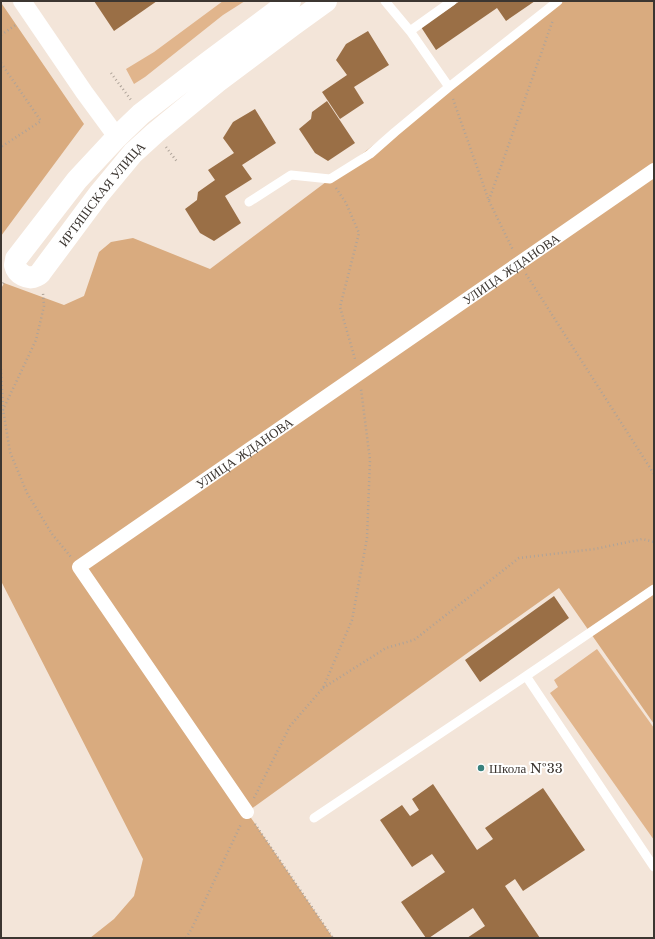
<svg xmlns="http://www.w3.org/2000/svg" width="655" height="939" viewBox="0 0 655 939" font-family="'Libre Baskerville',serif">
<style>
.green{fill:#e1b58c}
.forest{fill:#d9ab7f}
.building{fill:#9a6f46}
.lines{fill:none;stroke-linecap:round;stroke-linejoin:round}
.path{stroke:#aea399;stroke-width:2.5;stroke-dasharray:1 3;stroke-linecap:butt}
.service{stroke:#fff;stroke-width:9}
.pedestrian{stroke:#fff;stroke-width:14}
.minor{stroke:#fff;stroke-width:18}
.tertiary{stroke:#fff;stroke-width:22}
.poi-dot{fill:#39817d;stroke:#fff;stroke-width:1.5}
.labels{text-anchor:middle;stroke-width:4;stroke-linejoin:round;paint-order:stroke}
.street-label{font-size:13px;fill:#3c3631;stroke:#fff}
.poi-label{font-size:13px;fill:#3c3631;stroke:#fff;text-anchor:start}
</style>
<rect width="100%" height="100%" fill="#f3e5d9"/>
<path class="green" d="M223,1H245L223,15L145,77L134,84L126,69L154,52Z
M597,649L654,728V840L550,693L558,687L554,680Z"/>
<path class="forest" d="M1,1L2,4L84,124L1,236Z
M558,1H654V724L559,588L473,649L247,812L333,938H90L114,919L134,896L143,859L1,581V289L4,283L64,305L84,296L99,252L111,242L133,238L210,269L330,179Z"/>
<path class="building" d="M94,1H157L114,31Z
M460,1H535L506,21L497,8L436,50L421,27Z
M368,31L389,65L354,87L364,103L340,119L322,92L347,75L336,60L346,44Z
M327,101L355,143L328,161L315,153L299,129L311,119L312,112Z
M255,109L276,143L242,165L252,179L225,196L241,223L214,241L200,233L185,209L197,200L198,192L215,180L208,170L234,153L223,138L233,122Z
M554,596L569,618L480,682L465,660Z
M433,784L477,850L493,839L485,828L543,788L585,850L523,891L515,879L505,886L540,938H467L485,926L473,908L429,938H426L401,902L445,872L432,854L412,867L380,820L402,805L410,816L419,810L412,799Z"/>
<g class="lines">
<path class="path" d="M1,35L17,24
M1,63L41,121L1,147
M111,73L131,100
M453,99L489,201L513,250
M166,147L178,163
M336,188L346,203L359,233L340,307L355,359
M489,200L553,20
M526,274L654,474
M1,287L4,282
M1,369L3,409L10,452L27,493L52,534L71,557
M1,414L36,340L44,306L43,293
M323,688L386,648L414,640L519,558L595,549L642,539L654,542
M254,798L290,726L323,688L352,620L367,538L370,460L361,389
M255,824L333,938
M186,938L192,928L241,824"/>
<path class="service" d="M385,1L410,31L449,87
M410,31L452,1
M249,202L291,175L330,179L370,154L395,132L449,87L558,1
M654,589L526,676L654,867
M314,818L526,676"/>
<path class="pedestrian" id="s1" d="M247,812L79,567L654,170"/>
<path class="minor" d="M22,1L84,92L117,137"/>
<path class="tertiary" id="s2" d="M290,1L207,63L141,114L117,137L77,180L16,259C16,261 15,264 15,265C17,274 28,280 36,276C38,275 40,274 41,272L99,194L133,153L155,133L217,82L293,25L326,1"/>
</g>
<circle class="poi-dot" cx="481" cy="768" r="4"/>
<g class="labels">
<g class="street-label">
<text dy="5" stroke="none"><textPath href="#s2" startOffset="517">ИРТЯШСКАЯ УЛИЦА</textPath></text>
<text dy="5" stroke="none"><textPath href="#s1" startOffset="822">УЛИЦА ЖДАНОВА</textPath></text>
<text dy="5" stroke="none"><textPath href="#s1" startOffset="498">УЛИЦА ЖДАНОВА</textPath></text>
</g>
<g class="poi-label">
<text x="489" y="773">Школа №33</text>
</g>
</g>
<rect width="655" height="939" fill="none" stroke="#3c3631" stroke-width="4"/>
</svg>
